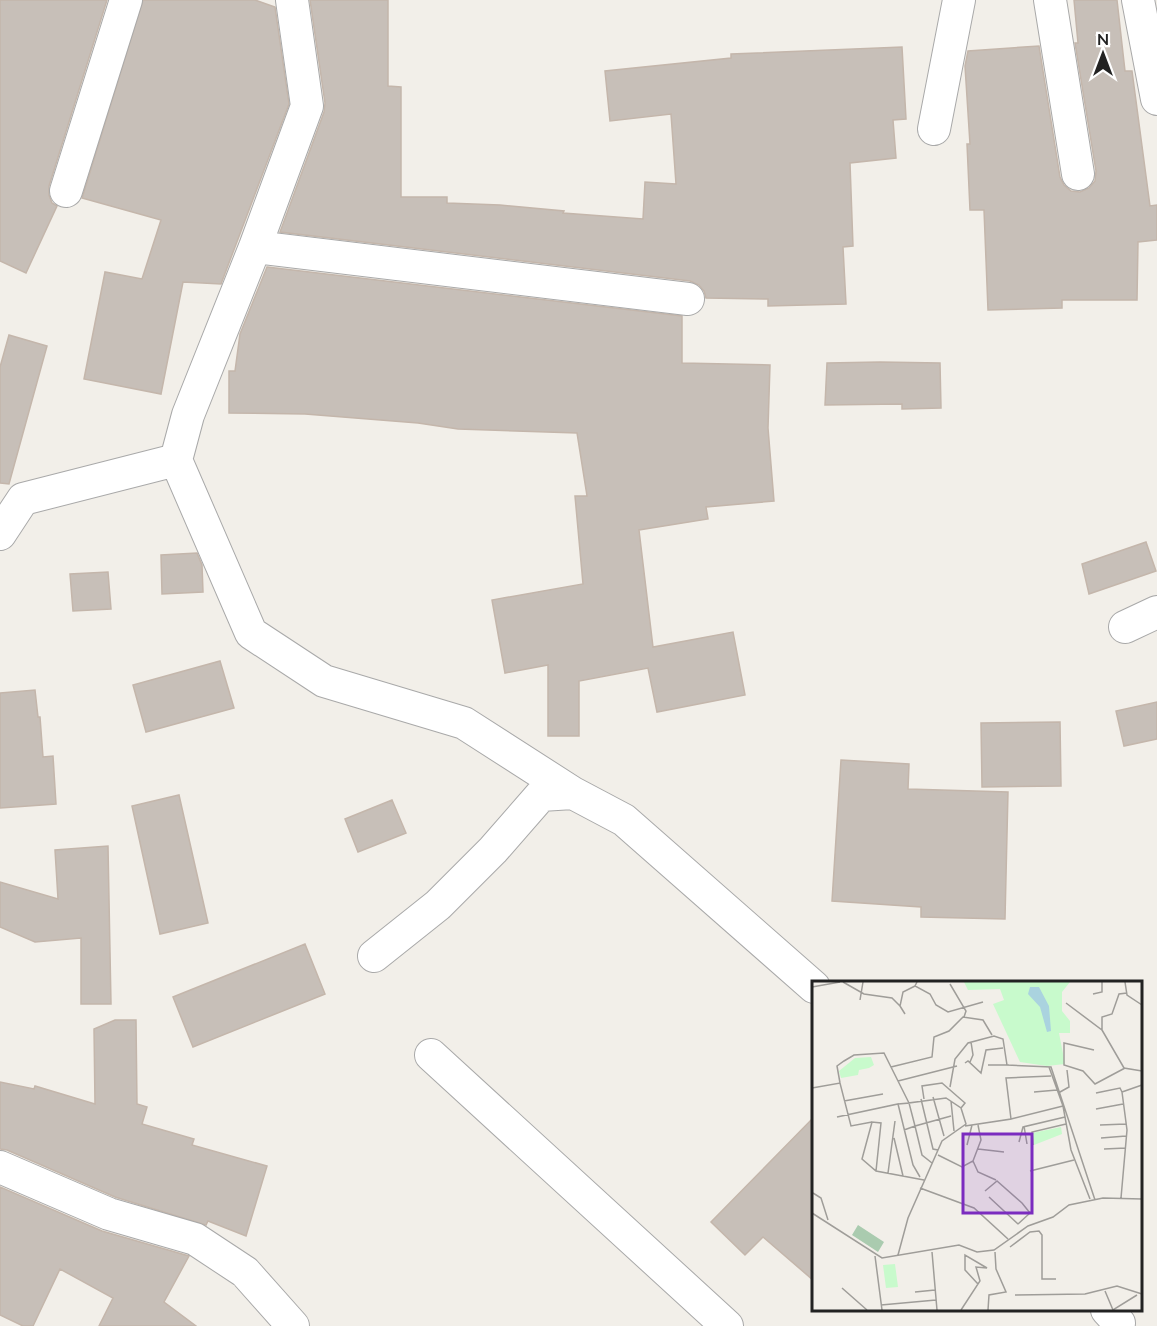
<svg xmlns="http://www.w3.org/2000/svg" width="1157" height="1326" viewBox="0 0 1157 1326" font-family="Mulish,sans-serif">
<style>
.building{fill:#c7bfb8;stroke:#c4b6ab;stroke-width:1.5}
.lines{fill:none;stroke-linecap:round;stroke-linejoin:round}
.street-casing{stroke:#a9a9a9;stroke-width:34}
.street{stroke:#fff;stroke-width:32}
.inset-road{fill:none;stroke:#9f9d99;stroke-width:1.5}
.view{fill:#7b2cbf;fill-opacity:0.15;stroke:#7b2cbf;stroke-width:3}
.inset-edge{fill:none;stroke:#222;stroke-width:3}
</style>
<rect width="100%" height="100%" fill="#f2efe9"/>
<path class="building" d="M0,0H107L49,186V195L52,203L57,206L26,273L0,261Z
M143,0H255L275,7L289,104L221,284L183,282L161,394L84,379L105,272L142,279L161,220L82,198Z
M310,0H388V86L401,87V197H447V203L500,205L564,211L563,213L643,219L645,182L676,184L671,114L610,121L605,71L731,58V54L902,47L906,119L893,120L896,158L850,163L853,246L843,247L846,304L768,306V299L706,298L704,291L699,285L690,281L280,232L324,112L325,103Z
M1074,0H1117L1125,71H1132L1150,206L1157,205V240L1138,242L1137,300H1062V308L988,310L984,210H970L967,144H970L965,66L968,51L1039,46L1060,177L1064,185L1071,191L1080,192L1089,188L1095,181L1096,171L1075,43H1078Z
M267,267L682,316V363L770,365L768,428L774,501L706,507L708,519L639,530L653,647L733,632L745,695L657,712L648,668L579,681V736H548V665L505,673L492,600L583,584L575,496H587L577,433L458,429L418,423L305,414L229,413V371H235L240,334Z
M9,335L47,346L9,484L0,483V367Z
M880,362L940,363L941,408L902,409V404L825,405L827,363Z
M1146,542L1156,571L1089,594L1082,564Z
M197,553L202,565L203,592L162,594L161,555Z
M108,572L111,609L73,611L70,574Z
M220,661L234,708L146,732L133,685Z
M35,690L38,717H40L43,757L53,756L56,804L0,808V693Z
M1157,702V739L1124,746L1116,711Z
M1060,722L1061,786L982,787L981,723Z
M841,760L909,764L908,789L1008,792L1005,919L921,917V907L832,901Z
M179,795L208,923L160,934L132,806Z
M392,800L406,833L358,852L345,819Z
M108,846L111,1004H81V938L35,942L0,927V882L58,899L55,850Z
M305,944L325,994L193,1047L173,997Z
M115,1020H136L137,1104L147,1107L142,1124L194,1139L192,1145L267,1166L246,1236L208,1221L206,1225L115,1197L7,1150L0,1149V1082L34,1089L35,1086L95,1104L94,1029Z
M813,1118V1280L763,1237L745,1255L711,1222Z
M0,1187L102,1231L189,1256L164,1302L196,1326H99L113,1298L60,1269L33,1326H23L0,1315Z"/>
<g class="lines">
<defs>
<path id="street" d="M1050,0L1078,174
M1138,0L1157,99
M934,129L959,0
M66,191L126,0
M255,247L688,299
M176,460L251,633L324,681L464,723L573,793
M0,534L23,499L176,460L188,415L255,247L307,106L292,0
M1125,627L1157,612
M374,956L438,905L493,850L541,795L573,793L624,820L814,987
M431,1055L727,1326
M0,1167L109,1214L195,1239L245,1272L293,1326
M1107,1310L1119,1323L1116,1326"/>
</defs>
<use href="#street" class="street-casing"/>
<use href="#street" class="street"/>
</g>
<g transform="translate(812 981)">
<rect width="330" height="330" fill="#f2efe9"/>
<path d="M46,244L72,261L66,271L40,254Z" fill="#aacbaf"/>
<path d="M152,1H258L250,11V30L258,40V52H247L253,83L235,85L208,81L181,23L192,19L188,8L156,9ZM59,76L62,84L57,87L47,89L46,94L29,97L27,90L43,77ZM249,146L250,153L222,164L220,152ZM83,283L86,306L74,307L71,284Z" fill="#c8facc"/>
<path d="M218,6H227L237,25L239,50L235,51L228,26L216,13Z" fill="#aad3df"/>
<path class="inset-road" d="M31,1L52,13L80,17L88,25M105,1L103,5L118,13L124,24L136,31L171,21M313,1L315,14L330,24M138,3L154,30L152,36M0,6L28,1M281,13L290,11V1M48,19L51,1M254,22L290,49V36L300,33L307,13L315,12M93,33L88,25L91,11L103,5M290,49L312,87L330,90M282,69L252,62V84L271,90L283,103L313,87M158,81L161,74L159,61M153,82L156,80L169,92L174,69L191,67M176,84H197M79,86L120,76L122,56L137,50L151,36L171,39L180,54M237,86L251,125L259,169L278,218M86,100L145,85M28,102L25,85L32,80L42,74L72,72L97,122L86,123M138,106L143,78L156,62L182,55L191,58L195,84L239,86L283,219M0,107L28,102L39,145L60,141M222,111L245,109M248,111L257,106L255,89M310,111L330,104M284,112L308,107L310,111M121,116L132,155M109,118L121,168L126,169M112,118L110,105L130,102L153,122L149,127M32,120L71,113M139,120L142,150M284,128L311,123M25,136L86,123L101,184L108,196M199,138L251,125M288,144L314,143M153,145L199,138L194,97L239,95M212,145L215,163M92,149L103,145L110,174L120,182M82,157L91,195M289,157L314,155M207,161L211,146L253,136M155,164L160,144M221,164L220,151L254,143M166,168L192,171M292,168L314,167M126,174L150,186L161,180L169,159L166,144M161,180L166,191L184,199M64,190L69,142L60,141L50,178L64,190L112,199M218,190L262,179M76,192L83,140M108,207L162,227L196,258M173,210L185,200L210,222L218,232L206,243M1,212L9,217L16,239M177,216L206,243M309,217L315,149L310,111M0,232L70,277L147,264L165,271L182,269L216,245L241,236L257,224L291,217L330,218M198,266L218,251L227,250L230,254V298H244M120,271L125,329M86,274L96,237L130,160L154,143L149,127L134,117L97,122L103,145L139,135M63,275L70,329M30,307L55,329M293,310L301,329L325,314M103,311L123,309M203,314L273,313L305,305L330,313M69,324L124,319M149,329L168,300L164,286L175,287L153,274V289L166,303M176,329L177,314L194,311L184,288L183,271"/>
<path class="view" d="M151,153H220V232H151Z"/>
<rect width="330" height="330" class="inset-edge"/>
</g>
<g transform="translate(1103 54)" stroke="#ffffff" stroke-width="4.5" paint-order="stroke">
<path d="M0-4.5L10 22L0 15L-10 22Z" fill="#222222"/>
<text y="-9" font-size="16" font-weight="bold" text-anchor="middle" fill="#222222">N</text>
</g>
</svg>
